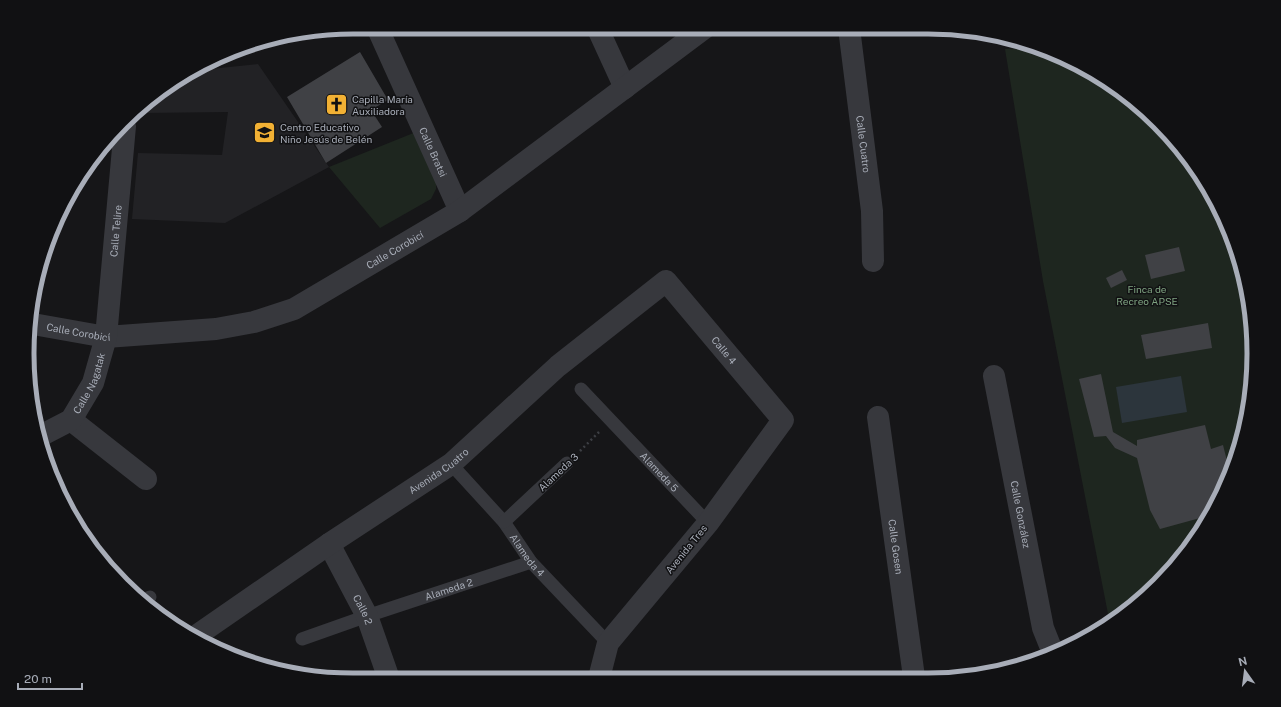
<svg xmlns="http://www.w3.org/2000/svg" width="1281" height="707" viewBox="0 0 1281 707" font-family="'Public Sans',sans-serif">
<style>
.built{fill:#222225}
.green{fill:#1e261f}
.water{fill:#2c353c}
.building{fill:#404145}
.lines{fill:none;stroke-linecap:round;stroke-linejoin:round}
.path{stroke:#3d3f44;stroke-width:2.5;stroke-dasharray:2 3;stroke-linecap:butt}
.lane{stroke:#37383d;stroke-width:13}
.street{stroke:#37383d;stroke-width:22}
.labels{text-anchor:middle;stroke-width:3;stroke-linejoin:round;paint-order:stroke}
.poi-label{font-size:10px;fill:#a8adb8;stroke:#111113;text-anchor:start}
.street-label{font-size:10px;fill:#a8adb8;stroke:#111113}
.park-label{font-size:10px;fill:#7fa381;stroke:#111113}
.rim{fill:none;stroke:#a8adb8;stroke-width:5}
</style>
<rect width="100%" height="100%" fill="#161618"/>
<path class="built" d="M258,64L329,167L225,223L132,219L138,153L222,155L228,112L141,113V109L155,95L201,70Z"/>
<path class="green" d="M1033,47L1091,71L1143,108L1186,155L1220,209L1243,269L1253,332L1251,396L1237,458L1210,517L1173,569L1110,624L1043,281L1005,49Z
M416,132L436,178V189L431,199L380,228L329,167Z"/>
<path class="water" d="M1181,376L1187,412L1122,423L1116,387Z"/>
<path class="building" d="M360,52L388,100L371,110L382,127L326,163L287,97Z
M1179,247L1185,271L1151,279L1145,255Z
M1122,270L1127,280L1111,288L1106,278Z
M1208,323L1212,348L1146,359L1141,335Z
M1101,374L1113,432L1137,446V440L1205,425L1211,449L1223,445L1230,473L1223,488L1215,489L1218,500L1211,515L1160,529L1150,510L1137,458L1115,448L1106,436L1094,437L1079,379Z"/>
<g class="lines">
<path class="path" d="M580,451L599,432"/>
<g class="lane">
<path id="s1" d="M581,389L708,523"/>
<path id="s2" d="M451,464L504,522L531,562L608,643"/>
<path d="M504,522L567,463"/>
<path d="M145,599L150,597"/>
<path id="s3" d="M302,639L367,616L531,562"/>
</g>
<g class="street">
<path id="s4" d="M377,27L460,211"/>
<path d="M597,27L625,88"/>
<path id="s5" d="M849,28L872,211L873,261"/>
<path id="s6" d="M33,324L106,337L216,329L254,322L294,309L460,211L706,27"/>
<path id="s7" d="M994,376L1043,628L1053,653"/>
<path id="s8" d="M878,417L914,677"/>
<path d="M71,420L146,479"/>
<path id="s9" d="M42,435L71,420L93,383L106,337L125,126"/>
<path id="s10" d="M329,544L367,616L389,679"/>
<path id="s11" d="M193,638L329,544L451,464L558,366L666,281L783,420L708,523L608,643L599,678"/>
</g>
</g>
<defs>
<symbol id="church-square" viewBox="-11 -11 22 22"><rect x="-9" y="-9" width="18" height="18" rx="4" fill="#f2b134" stroke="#111113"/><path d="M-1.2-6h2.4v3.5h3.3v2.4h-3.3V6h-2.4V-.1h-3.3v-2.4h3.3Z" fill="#111"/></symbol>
<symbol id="school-square" viewBox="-11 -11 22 22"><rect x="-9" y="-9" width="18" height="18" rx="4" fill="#f2b134" stroke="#111113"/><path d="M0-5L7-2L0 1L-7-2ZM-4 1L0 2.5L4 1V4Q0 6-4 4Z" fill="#111"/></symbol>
</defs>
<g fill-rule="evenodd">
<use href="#church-square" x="324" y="92" width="25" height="25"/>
<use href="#school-square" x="252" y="120" width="25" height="25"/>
</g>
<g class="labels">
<g class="poi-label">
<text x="352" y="103">Capilla María<tspan x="352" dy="12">Auxiliadora</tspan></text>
<text x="280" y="131">Centro Educativo<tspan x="280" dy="12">Niño Jesús de Belén</tspan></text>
</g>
<g class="street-label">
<text dy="4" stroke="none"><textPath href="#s5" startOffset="117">Calle Cuatro</textPath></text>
<text dy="4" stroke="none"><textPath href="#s4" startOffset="137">Calle Bratsi</textPath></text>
<text dy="4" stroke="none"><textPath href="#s9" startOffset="230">Calle Telire</textPath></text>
<text dy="4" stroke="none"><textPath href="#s6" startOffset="382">Calle Corobicí</textPath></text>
<text dy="4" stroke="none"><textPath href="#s6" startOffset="46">Calle Corobicí</textPath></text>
<text dy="4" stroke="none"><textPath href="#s11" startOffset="684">Calle 4</textPath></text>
<text dy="4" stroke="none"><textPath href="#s9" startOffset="74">Calle Nagatak</textPath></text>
<text dy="4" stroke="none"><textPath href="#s11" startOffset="297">Avenida Cuatro</textPath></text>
<text transform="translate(558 472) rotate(-43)" y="4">Alameda 3</text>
<text dy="4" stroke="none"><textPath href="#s1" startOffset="114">Alameda 5</textPath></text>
<text dy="4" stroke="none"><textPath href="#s7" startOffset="141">Calle González</textPath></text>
<text dy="4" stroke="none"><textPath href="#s8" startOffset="131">Calle Gosen</textPath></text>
<text transform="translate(686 549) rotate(-51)" y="4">Avenida Tres</text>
<text dy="4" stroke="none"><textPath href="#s2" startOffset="119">Alameda 4</textPath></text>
<text dy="4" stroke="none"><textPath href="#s3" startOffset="155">Alameda 2</textPath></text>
<text dy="4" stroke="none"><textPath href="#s10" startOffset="74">Calle 2</textPath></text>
</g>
<g class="park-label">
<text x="1147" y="293">Finca de<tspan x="1147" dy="12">Recreo APSE</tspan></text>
</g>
</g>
<path d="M0 0H1281V707H0ZM353 34H928A319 319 0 0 1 1247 353V354A319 319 0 0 1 928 673H353A319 319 0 0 1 34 354V353A319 319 0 0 1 353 34Z" fill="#111113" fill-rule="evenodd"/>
<path class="rim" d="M353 34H928A319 319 0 0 1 1247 353V354A319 319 0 0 1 928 673H353A319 319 0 0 1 34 354V353A319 319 0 0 1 353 34Z"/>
<g transform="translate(1245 671) rotate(346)" stroke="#111113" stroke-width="3" paint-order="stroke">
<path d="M0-3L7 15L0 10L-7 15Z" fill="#a8adb8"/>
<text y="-6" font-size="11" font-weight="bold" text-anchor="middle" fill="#a8adb8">N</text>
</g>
<path d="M18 683v6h64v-6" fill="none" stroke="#a8adb8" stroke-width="2"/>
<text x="24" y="683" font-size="12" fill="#a8adb8" stroke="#111113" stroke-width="3" paint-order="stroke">20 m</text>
</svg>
